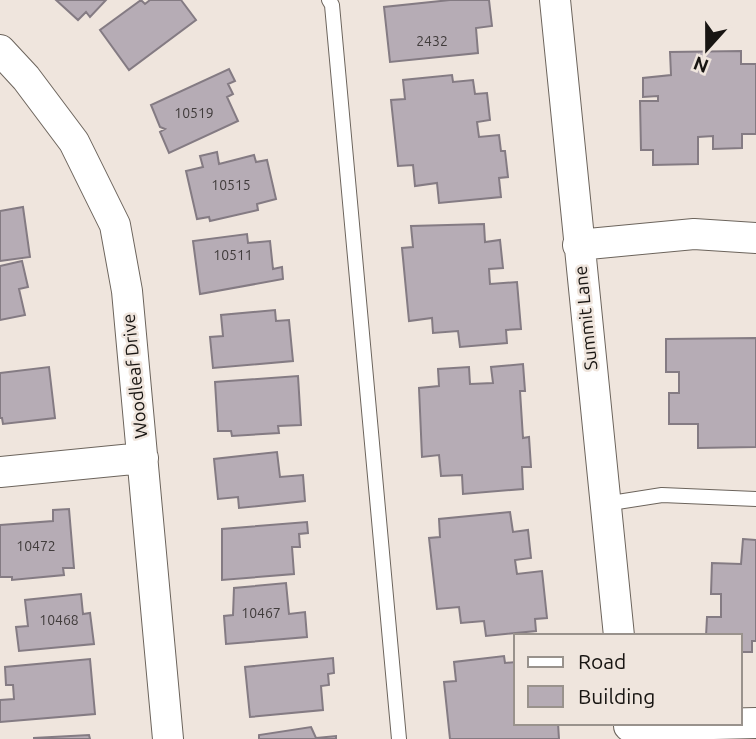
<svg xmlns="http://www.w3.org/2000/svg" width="756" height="739" viewBox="0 0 756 739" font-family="Ubuntu,sans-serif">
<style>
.building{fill:#b6acb5;stroke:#847b83;stroke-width:2}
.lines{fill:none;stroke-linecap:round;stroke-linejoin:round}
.service-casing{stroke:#6c645c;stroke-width:16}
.minor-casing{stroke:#6c645c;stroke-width:32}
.service{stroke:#fff;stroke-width:14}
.minor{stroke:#fff;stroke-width:30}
.labels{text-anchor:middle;stroke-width:5;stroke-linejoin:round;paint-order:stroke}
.number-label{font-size:14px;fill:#403b3b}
.street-label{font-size:18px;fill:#181512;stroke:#efe5dd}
</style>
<rect width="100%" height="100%" fill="#efe5dd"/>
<path class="building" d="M56,0H106L90,17L86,12L78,20Z
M141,0L145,4L150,0H181L196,20L129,70L100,30Z
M450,0H489L492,26L476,28L478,53L390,62L384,7Z
M741,51V64H756V134H742V148L713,149V136L698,137V164L653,165V150H641L640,101H658V96L643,97V78L671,75L670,52Z
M229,69L235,81L228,84L233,94L227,97L238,121L169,153L160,132L165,129L160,127L151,105Z
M452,75L453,82L473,80L475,94L487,93L490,120L477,122L479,137L499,135L501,151H505L508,177L499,178L501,197L439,203L437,183L415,186L413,165L398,166L391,100L405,99L403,80Z
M217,152L219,164L254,155L256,162L267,160L276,199L257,204L258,210L210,221L209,217L197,219L186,171L203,167L200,156Z
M23,207L30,257L0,261V211Z
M484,224L485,242L500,240L503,268L489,269L490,284L517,282L521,329L506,330L507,343L460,347L458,331L433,333L432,318L409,321L402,248L413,247L411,226Z
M247,234L248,243L270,241L273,269L282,267L283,279L200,294L193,241Z
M22,261L28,287L19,289L25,315L0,320V266Z
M275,310L276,321L289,320L293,361L213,368L210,337L223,336L221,315Z
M756,338V447L698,448V424H669V393H679V372H666V339Z
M523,364L525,391H520L523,438L529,437L531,467H522L523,489L463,494L462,475L441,476L439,455L422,457L419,388L439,386L438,369L469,367L470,384L493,383L491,367Z
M49,367L55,418L3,424L2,418H0V373Z
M298,376L301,425L278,426L279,433L232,436L231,431H218L215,382Z
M277,452L280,477L303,475L305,501L239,508L238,497L218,499L214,459Z
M69,509L74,568H63L64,575L12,580V577H0V525L53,521V510Z
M510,512L513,532L528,530L531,558L515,560L517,574L542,571L547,618L535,619L536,631L486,636L484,621L461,623L459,607L437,609L429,538L440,537L439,519Z
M307,522L308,533L299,534L300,547H292L294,574L222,580V529Z
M743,539L756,540V641H752V652H740V636H706L707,617H721V594H711L712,563L741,564Z
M286,583L289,614L305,612L307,637L226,644L224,616L233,615L234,588Z
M81,594L83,614L90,613L94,644L19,651L16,627L28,626L25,600Z
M504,656L505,663L516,662V723H558L559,739H450L444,682L456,681L454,662Z
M333,658L334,673L328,674L329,685L321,686L323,710L250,717L245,667Z
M90,659L95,714L0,722V700L14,699L13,685H6L5,667Z
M311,727L316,738L336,736V739H259V735Z
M89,735L90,739H34V738Z"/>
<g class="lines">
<defs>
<path id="service" d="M329,0L332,5L399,739
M605,504L662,495L756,499"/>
<path id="minor" d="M555,0L619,636
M0,50L26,78L74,142L115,225L127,291L168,739
M578,245L694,234L756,238
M0,472L143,458
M629,726L756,723"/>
</defs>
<use href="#service" class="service-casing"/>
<use href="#minor" class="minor-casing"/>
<use href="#service" class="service"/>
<use href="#minor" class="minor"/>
</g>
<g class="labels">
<g class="number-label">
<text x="432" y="46">2432</text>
<text x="194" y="118">10519</text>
<text x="231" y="190">10515</text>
<text x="233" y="260">10511</text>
<text x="36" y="551">10472</text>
<text x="261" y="618">10467</text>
<text x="59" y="625">10468</text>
</g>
<g class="street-label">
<text transform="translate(586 318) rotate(-96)" y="6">Summit Lane</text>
<text transform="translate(135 376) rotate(-96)" y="6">Woodleaf Drive</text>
</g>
</g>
<rect x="514" y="634" width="228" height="91" fill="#efe5dd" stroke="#99928c" stroke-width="2"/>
<rect x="528" y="657" width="35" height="10" fill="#ffffff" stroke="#99928c" stroke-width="2"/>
<text x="578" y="669" font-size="21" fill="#181512">Road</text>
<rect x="528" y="686" width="35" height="21" fill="#b6acb5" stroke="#99928c" stroke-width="2"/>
<text x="578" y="704" font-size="21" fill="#181512">Building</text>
<g transform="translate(707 49) rotate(201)" stroke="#efe5dd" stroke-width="5" paint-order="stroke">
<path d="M0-5L12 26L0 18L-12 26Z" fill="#181512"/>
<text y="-10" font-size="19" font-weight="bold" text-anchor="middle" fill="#181512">N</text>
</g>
</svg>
